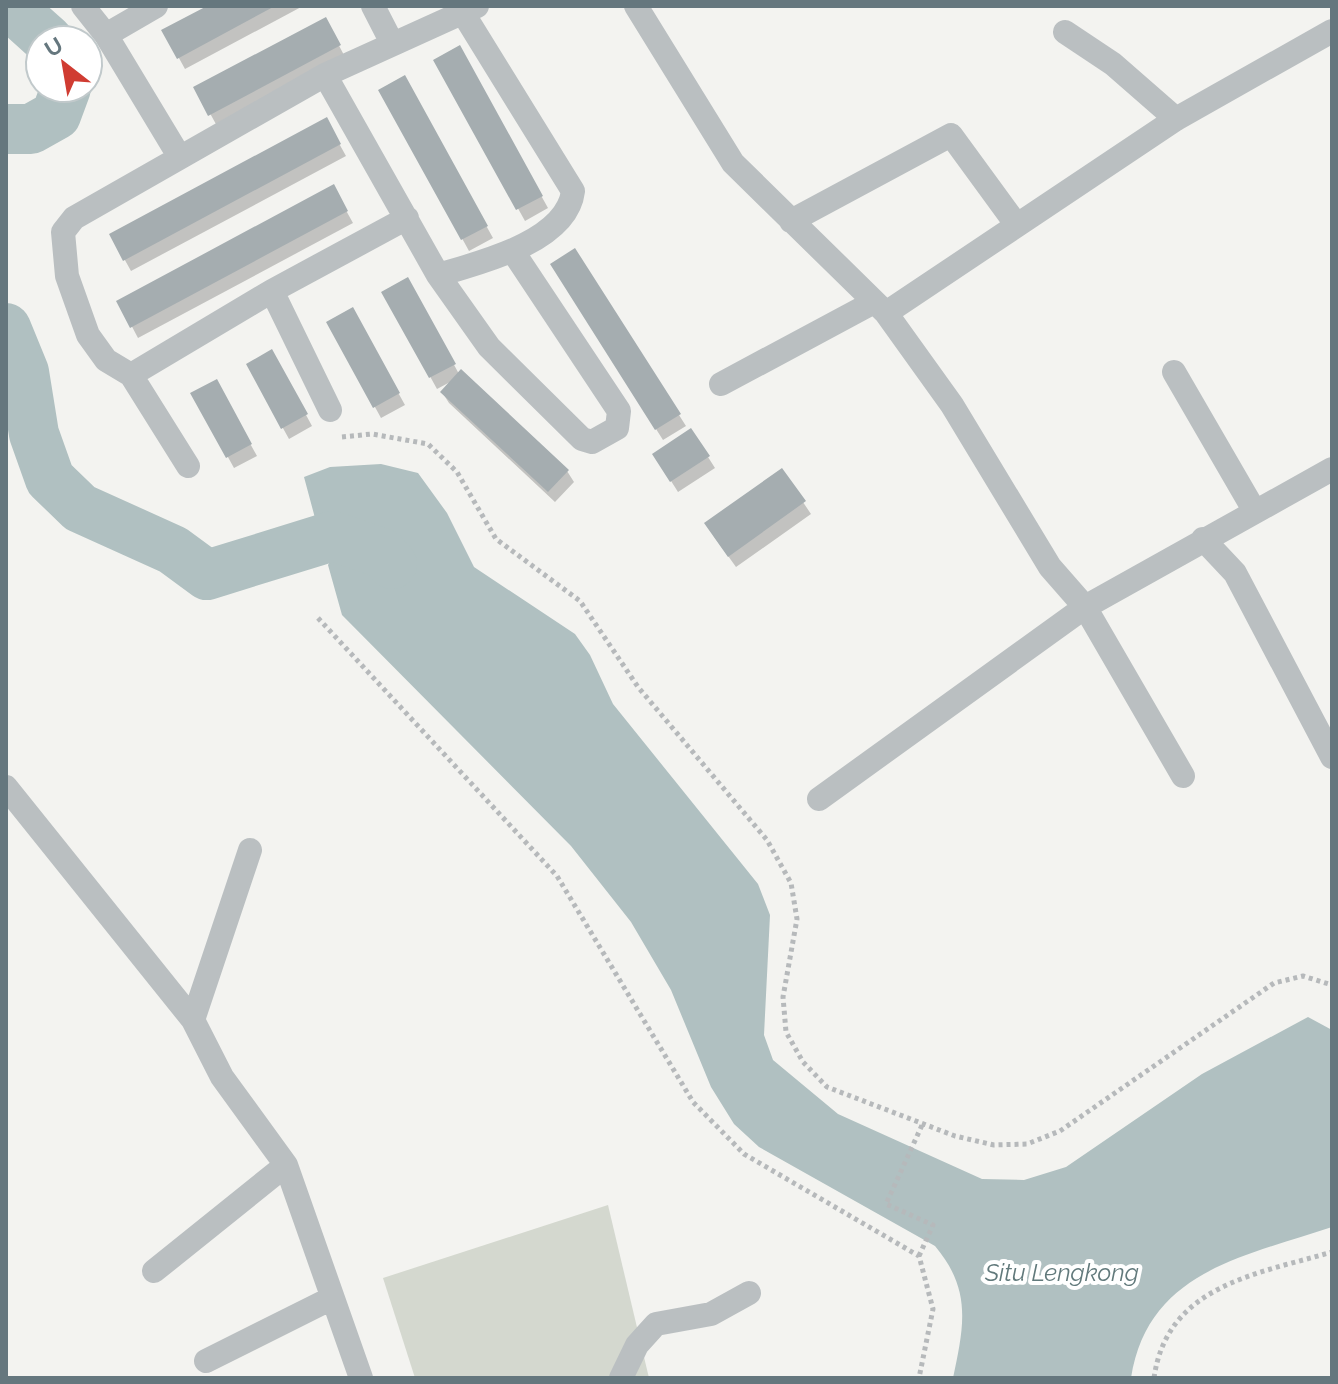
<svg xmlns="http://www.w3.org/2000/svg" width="1338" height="1384" viewBox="0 0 1338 1384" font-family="Raleway,sans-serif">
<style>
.green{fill:#d4d8cf}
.water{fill:#b0c0c1}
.shadow{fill:#0003}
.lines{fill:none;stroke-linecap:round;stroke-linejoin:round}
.river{stroke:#b0c0c1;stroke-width:50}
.building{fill:#a5adb0}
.path{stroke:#b6b9bb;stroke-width:5;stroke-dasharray:4 4;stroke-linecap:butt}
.minor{stroke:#babfc1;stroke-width:24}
.labels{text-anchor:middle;stroke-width:8;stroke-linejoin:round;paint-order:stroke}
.water-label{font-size:24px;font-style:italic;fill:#61797b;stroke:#fff}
</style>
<rect width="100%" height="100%" fill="#f3f3f0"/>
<path class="green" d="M608,1205L649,1378H415L383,1278Z"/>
<path class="water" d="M381,464L418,473L447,513L474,567L575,634L590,655L613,704L758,884L770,915L764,1035L773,1060L838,1114L982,1179L1024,1180L1066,1167L1202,1074L1308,1017L1332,1030V1227C1243,1257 1148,1271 1131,1378H953C964,1326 972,1290 935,1246L759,1147L734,1124L711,1087L671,990L631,922L571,846L342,615L328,565C338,549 334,538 326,522L315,518L304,477L330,467Z"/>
<path class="shadow" d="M210,6H303L185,69L164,31Z
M325,19L345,57L217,126L196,88Z
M459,48L548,208L525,221L436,61Z
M404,78L493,238L469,251L381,91Z
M326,120L346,156L131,271L111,235Z
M333,187L353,223L138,338L119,302Z
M559,276L679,415L686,426L663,440Z
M408,280L459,374L567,471L574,482L555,502L449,403L442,392L452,381L437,389L384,293Z
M352,310L405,405L381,418L329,323Z
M272,352L312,426L289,439L248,365Z
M216,382L257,456L234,468L193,394Z
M708,457L715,468L678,492L661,465Z
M782,471L811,514L736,567L713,535Z"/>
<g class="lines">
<path class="river" d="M10,6L48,40
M6,129H31L56,115L66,88
M6,328L24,372L34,434L50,479L80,508L173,550L207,575L333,536L382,553L392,564"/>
</g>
<path class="building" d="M207,6H275L177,59L161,30Z
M326,17L341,45L208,116L193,87Z
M460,45L543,196L516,210L433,60Z
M405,75L488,226L461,240L378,90Z
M327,117L341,144L123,261L109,234Z
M334,184L348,211L130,328L116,301Z
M575,248L681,414L655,430L550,264Z
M408,277L456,364L429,378L381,292Z
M353,307L400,393L373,408L326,322Z
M272,349L308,414L281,429L246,364Z
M461,369L569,470L548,492L440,392Z
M217,379L252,444L226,458L190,393Z
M691,428L710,456L670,482L652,454Z
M782,468L806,501L728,557L704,523Z"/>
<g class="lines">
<path class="path" d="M342,437L372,434L428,444L457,472L496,539L580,601L638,687L767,840L791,883L797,919L783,997L786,1032L803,1062L827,1087L955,1136L994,1145L1027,1144L1060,1131L1274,983L1303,976L1332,985
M318,618L557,876L693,1102L744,1154L919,1256L933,1309L919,1378
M919,1256L933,1225L886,1204L923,1123
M1154,1378C1167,1285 1257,1274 1332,1252"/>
<path class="minor" d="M83,6L106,35L179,156
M373,6L392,43
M636,6L733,163L886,313L952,405L1050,567L1085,607L1183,776
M1065,32L1113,64L1176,119
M106,35L156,6
M325,75L438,275L489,347L582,439L592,442L617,428L619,411L514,253
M791,221L951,135L1016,224
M438,275C479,263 567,242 573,191L463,13
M272,291L330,410
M886,313L1176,119L1332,31
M1174,372L1254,510
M131,375L272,291L407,218
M721,384L874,302
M188,466L131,375L106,360L88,335L67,276L63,232L74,218L325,75L477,6
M1203,539L1235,573L1332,757
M6,787L193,1020L222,1077L286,1165L361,1378
M819,799L1085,607L1332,469
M193,1020L250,850
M154,1271L286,1165
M206,1361L330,1299
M621,1378L637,1345L656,1324L711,1314L749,1293"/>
</g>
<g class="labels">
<g class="water-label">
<text x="1062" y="1281">Situ Lengkong</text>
</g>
</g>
<rect width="1338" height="1384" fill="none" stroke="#65777e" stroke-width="16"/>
<g transform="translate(64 64) rotate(329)"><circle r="38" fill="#ffffff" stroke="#c1c9cb" stroke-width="2"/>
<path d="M0-6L14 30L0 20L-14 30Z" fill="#d03c32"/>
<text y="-12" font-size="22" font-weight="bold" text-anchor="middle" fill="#65777e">U</text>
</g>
</svg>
